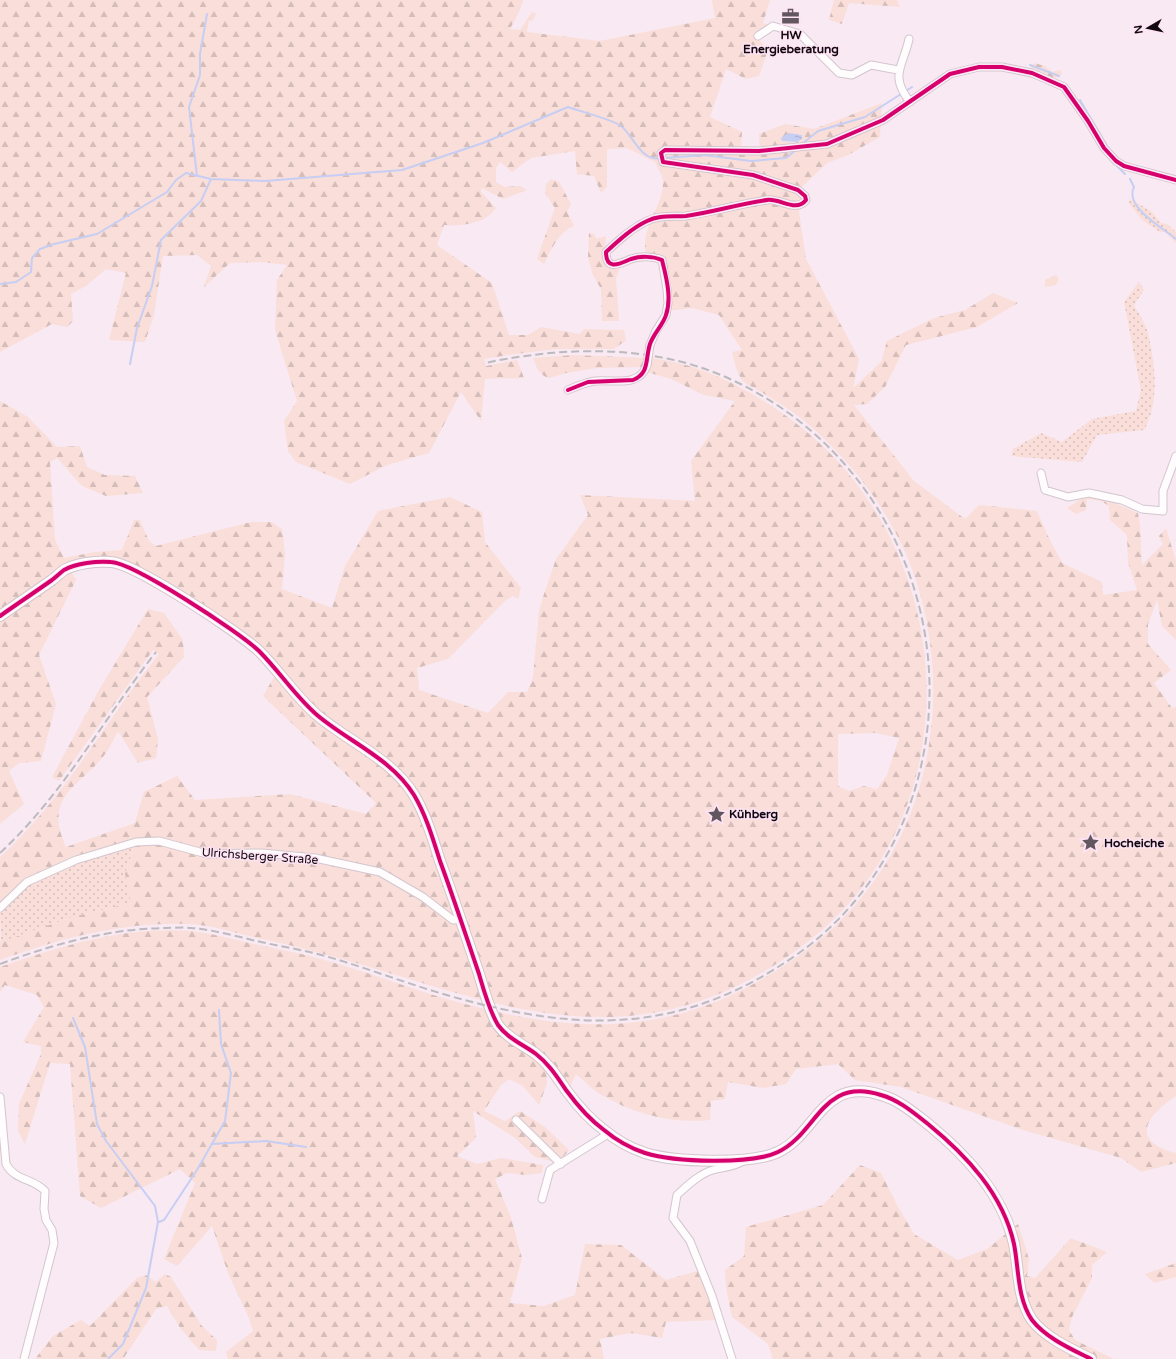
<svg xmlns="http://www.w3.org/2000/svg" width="1176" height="1359" viewBox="0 0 1176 1359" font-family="'Varela Round',sans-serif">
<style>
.green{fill:url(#green-dots)}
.forest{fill:url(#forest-firs);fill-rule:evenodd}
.water{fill:url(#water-ripples)}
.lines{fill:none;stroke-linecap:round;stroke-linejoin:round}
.stream{stroke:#c6cef4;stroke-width:2}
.street-casing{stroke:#d3c6cf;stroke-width:9}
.secondary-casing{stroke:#d3c6cf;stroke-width:12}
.street{stroke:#fefcfd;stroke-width:7}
.secondary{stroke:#fefcfd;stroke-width:10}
.rail{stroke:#bdbabd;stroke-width:2;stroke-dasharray:8 4;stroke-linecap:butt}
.street-bridge-casing{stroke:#d3c6cf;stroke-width:9;stroke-linecap:butt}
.street-bridge{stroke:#fefcfd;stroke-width:7}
.cycleway-casing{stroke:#fee3f5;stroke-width:6}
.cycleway{stroke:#d6006c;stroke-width:4}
.labels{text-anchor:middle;stroke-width:3;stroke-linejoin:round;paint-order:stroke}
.poi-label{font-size:12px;font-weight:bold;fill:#11080f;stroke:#fee3f5;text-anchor:start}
.street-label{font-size:12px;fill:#11080f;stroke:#fee3f5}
</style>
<defs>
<pattern id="green-dots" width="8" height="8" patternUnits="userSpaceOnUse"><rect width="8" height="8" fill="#faded9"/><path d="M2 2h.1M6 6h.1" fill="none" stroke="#d5bdb9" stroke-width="1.8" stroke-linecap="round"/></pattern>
<pattern id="forest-firs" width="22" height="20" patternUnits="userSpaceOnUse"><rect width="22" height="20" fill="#faded9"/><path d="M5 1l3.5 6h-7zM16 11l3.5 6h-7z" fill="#d5bdb9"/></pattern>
<pattern id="water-ripples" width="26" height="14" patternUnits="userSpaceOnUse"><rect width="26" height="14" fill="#c6cef4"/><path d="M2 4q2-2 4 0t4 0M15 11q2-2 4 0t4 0" fill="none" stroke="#a9afd0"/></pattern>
</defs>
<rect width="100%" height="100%" fill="#f8e9f3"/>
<path class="green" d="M1130,199L1151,211L1161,223L1167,224L1176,232V243L1165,232H1160L1142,220L1129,203Z
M1139,282L1144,290L1134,305C1139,314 1145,323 1148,333C1155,363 1160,402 1144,430L1097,435L1082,462L1011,456L1013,449L1041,433L1062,442L1092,419L1136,411L1141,390L1124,302Z
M136,842L125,874L132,903L72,917L1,942L0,908L27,882L76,860Z"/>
<path class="forest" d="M0,0H523L520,10L510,29L520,30L532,12L536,14L532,21H529L527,32L600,41L715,18L712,0H770L763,23L770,25L757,34L760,41L768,50L759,76L746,79L726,69L710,117L742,132L741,150L760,151L759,134L785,124L814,129L882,103L880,137L848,155L827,163L799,190L806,196L798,205L806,259L859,359L853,388L881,362L887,341L934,318L965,310L993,293L1018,303L977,327L906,345L885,387L867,404L854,405L914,481L965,519L979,505L1037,511L1047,534L1062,563L1102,582L1103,595L1137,590L1128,562L1127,535L1110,520L1109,506L1101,501L1087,499L1086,510L1076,514L1067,508L1084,497L1118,501L1117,504L1138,513L1140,526L1142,565L1163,544L1159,536L1166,528L1176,561V640L1162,626L1157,600L1148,624V644L1171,670L1154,683L1172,708L1176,707V1096C1146,1116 1129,1141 1176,1153V1163L1141,1172L1121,1158L1023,1130L901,1087L855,1080L838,1064L796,1069L786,1084L763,1088L728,1082L725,1099L711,1101L710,1120C670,1124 634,1114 600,1094C591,1089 584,1080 576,1074L568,1091L546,1067L547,1084L539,1105L523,1086L509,1079L501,1085L484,1111L505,1121L520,1111L545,1127L569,1150L558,1163L535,1157L515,1138L473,1111L476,1138L457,1156L477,1164L501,1158L543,1165L542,1173L525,1175L507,1173L495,1179L511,1218L522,1258L510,1303L544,1306L575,1295L585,1244L621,1245L666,1280L701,1270L718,1320L666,1322L662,1338L631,1333L600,1339L604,1359H228L226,1352L253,1331L249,1318L228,1273L212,1226L177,1266L164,1259L195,1183L180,1169L101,1208L80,1196L70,1064L50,1063L25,1144L18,1131L19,1104L41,1054V1046L23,1042L44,1007L37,995L5,985L0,992V967C61,946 125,926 190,931C213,933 237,941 259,945C277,949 295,952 313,957C358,968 402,986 447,999C558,1031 653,1040 757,982C810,952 849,920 883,868C935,787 946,682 919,590C899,522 856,464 802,419C788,408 772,398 756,389C752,386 746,385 743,381C737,375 734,360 732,352L742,350L719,315L692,308L667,311C666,290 671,260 646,253C640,228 663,207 663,182C663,176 657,167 655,162L627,148L607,149V187L601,193L594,176L577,174L575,151L531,158L512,172L500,162L496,168V182L505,187L520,186L527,190L503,199L482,188L481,192L496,208C484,224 464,226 444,225L437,245L492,283L509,335H528L541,327L580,334L584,329L624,330L626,340L614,349H556L508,355L484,359L486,366L517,360L524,378L485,379L481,421L461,392L429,453L387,465L350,484L296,462L288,451L284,421L297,401L275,330L277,280L287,265L262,262L230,263L204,287L211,266L197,255L163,256L154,315L145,342L109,340L126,273L106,269L86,286L71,294L73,321L67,327L52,324L0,352Z
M834,0H897L900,7L849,3L842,24L829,20Z
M1034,63L1045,66L1052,72L1060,70L1062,74L1058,78C1050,77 1036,74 1030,69Z
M551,179L559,182L571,204L567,212L574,226C559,231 551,250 544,264L537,259L555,208L545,193L546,184Z
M589,233L594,234L597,239L606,236L605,250L612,267L620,268L616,279L619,321H602L601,289L593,275L588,257Z
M1056,275L1059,279L1056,285L1045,287V280Z
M573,355L647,358L646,364L641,367L597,368L566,373L549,378L544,376L538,370L533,358Z
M650,358C698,363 743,386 782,413C964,538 980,819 797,950C608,1085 461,981 267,940C241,935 214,925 188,924C122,922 62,938 0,960V940L1,942L72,917L131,903L125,874L136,842L76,860L27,882L0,908V857C64,799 105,722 159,654L153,650L59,781L52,777L99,690L148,609L164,613L183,640L184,657L147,697L158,739L156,758L138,763L118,731C114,738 111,746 106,753C81,787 42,794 66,847L135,823L144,792L177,776L195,800L290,794L366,814L376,803L263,696L277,672L256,649L117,562L69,568L76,580L39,655L56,704L41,761L19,763L9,771L24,804L0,824V401L28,417L57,447L80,446L87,467L105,475L135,476L143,493L106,496L82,486L57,458L50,462L55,540L64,558L95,552L122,550L134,520H140L149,541L156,546L251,522H271L282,529L285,554L282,589L332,608L345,566L378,511L450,497L482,512L485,542L521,588L518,599L513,596L506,600L448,659L417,668L419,690L488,713L508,692H527L533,678L539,611L544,594L556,559L588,515L580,495L695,501L691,461L735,401L704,395L671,379L647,372ZM876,733L899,738L887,775L877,789L864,786L849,791L838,786V734Z
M860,1165L881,1173L898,1207L914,1234L958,1260L987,1249L1018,1224L1029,1259L1027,1276L1035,1278L1071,1238L1107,1252L1092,1265V1278L1072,1317L1069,1330L1075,1340L1114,1359H773L768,1344L732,1317L726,1287L725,1270L744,1256L746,1227L823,1205Z
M1176,1263V1277L1154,1283L1145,1274Z
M165,1274L171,1277L202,1326L217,1340L216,1351L199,1350L180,1328L167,1306L156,1309L123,1359H35L53,1336L81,1320L90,1326L137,1278L146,1275L156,1282Z"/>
<path class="water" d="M788,133L802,135V139L797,142L782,141L781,138Z"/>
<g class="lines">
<path class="stream" d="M1030,65L1059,76
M1080,100L1107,146
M802,144L818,131L865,117L912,87
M664,158L704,155L751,161L786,158L796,150
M1115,164L1125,174
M197,176L189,107L200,75V54L207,14
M1130,179L1134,187C1124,207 1163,228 1176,239
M0,284L16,282L31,272L32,258L40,249L54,244L97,234L167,192L176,180L186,173L211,179L265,181L402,170L483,143L568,107C579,111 614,120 621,126C633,135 641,162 660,158
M130,364L137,328L152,286L161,240L201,201L211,179
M73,1018L85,1047L97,1124L106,1141L155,1206L158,1222L146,1288L123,1344L108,1359
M212,1144L266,1141L306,1147
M159,1222L164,1220L197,1170L225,1121L231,1073L221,1044L219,1010"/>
<defs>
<path id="street" d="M758,36L773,26L800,34L839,73L852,75L871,65L898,70
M909,39C903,67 889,75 910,102
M650,345L656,331L666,315L668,303L667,289L662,260C653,256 640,256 631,259C621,263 606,272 606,252C618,241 632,228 647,221C659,215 672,217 686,216C713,212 739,204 767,200C780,198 796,213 806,200L805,196L798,190L753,175L663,162L661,153L665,150L759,151L827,144L883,120L950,74L979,67H1002L1032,73L1064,87L1088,121L1104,148L1116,161L1124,166L1176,180
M568,390C577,386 586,382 595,381C614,379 639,388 647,365
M1041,473L1045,490L1068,497L1089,493L1122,500L1142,509L1163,511V491L1176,456
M0,908L27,882L76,860L136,842L159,841L207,854L262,853L315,858L380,872L423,897L453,920L461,919
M0,1097L6,1164C15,1181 33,1178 45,1191L44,1209L46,1220L52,1230L54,1243L24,1359
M516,1120L561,1164
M542,1199L550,1170L608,1134
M732,1359L712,1296L690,1241L673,1218L677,1195C687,1186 699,1174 713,1170C724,1167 735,1167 745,1160"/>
<path id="secondary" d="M0,616C17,604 35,592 52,580C56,577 60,573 64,570C77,563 96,561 111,562C134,563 239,632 259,651C280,672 295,696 317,715C349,742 392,759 414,795C426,815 433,839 440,861C454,899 466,936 479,974C484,991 489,1010 498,1025C507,1038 524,1045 536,1054C549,1064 557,1077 566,1090C577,1105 589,1119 604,1130C616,1140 630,1148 645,1153C674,1162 751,1165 778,1152C817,1134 822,1076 881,1095C899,1100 914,1113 928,1124C966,1155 1003,1194 1014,1244C1019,1269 1017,1298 1032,1320C1046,1338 1071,1349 1091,1359"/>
</defs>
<use href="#street" class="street-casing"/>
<use href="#secondary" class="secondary-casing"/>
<use href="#street" class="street"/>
<use href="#secondary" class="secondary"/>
<path class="rail" d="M0,853C63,795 104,718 156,652
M0,964C54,944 107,929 165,928C173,928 183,927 192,928C215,930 239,937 261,942C279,946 297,949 314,953C360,965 404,983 450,996C581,1033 683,1035 799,953C855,913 895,855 915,789C964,626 886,450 730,379C654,344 566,346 485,363"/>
<defs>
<path id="street-bridge" d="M647,365L650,345"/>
</defs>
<use href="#street-bridge" class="street-bridge-casing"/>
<use href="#street-bridge" class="street-bridge"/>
<defs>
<path id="cycleway" d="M568,390L588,382L633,380C650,373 645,359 650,344C654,333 663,325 666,315C672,298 666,276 662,260C653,256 640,256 631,259C621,263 606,272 606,252C618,241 632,228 647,221C659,215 672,217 686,216C713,212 739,204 767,200C780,198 796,213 806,200L805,196L798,190L753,175L663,162L661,153L665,150L759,151L827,144L883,120L950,74L979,67H1002L1032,73L1064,87L1088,121L1104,148L1116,161L1124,166L1176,180
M0,616C17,604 35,592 52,580C56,577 60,573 64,570C77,563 96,561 111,562C134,563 239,632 259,651C280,672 295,696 317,715C349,742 392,759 414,795C426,815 433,839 440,861C454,899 466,936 479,974C484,991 489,1010 498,1025C507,1038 524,1045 536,1054C549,1064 557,1077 566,1090C577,1105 589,1119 604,1130C616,1140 630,1148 645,1153C674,1162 751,1165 778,1152C817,1134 822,1076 881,1095C899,1100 914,1113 928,1124C966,1155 1003,1194 1014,1244C1019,1269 1017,1298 1032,1320C1046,1338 1071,1349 1091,1359"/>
</defs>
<use href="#cycleway" class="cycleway-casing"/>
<use href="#cycleway" class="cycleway"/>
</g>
<defs>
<symbol id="office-bare" viewBox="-9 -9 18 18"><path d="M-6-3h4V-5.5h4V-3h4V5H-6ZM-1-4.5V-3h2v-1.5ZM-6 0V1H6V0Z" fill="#62575f" stroke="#fee3f5" stroke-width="2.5" paint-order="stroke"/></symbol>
<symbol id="sight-bare" viewBox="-9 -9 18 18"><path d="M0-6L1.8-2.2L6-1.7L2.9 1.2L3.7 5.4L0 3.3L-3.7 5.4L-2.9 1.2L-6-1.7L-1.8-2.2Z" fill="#62575f" stroke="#fee3f5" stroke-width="2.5" paint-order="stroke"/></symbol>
</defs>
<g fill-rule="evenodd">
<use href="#office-bare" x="778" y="4" width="25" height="25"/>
<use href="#sight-bare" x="704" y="802" width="25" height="25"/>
<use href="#sight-bare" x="1078" y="830" width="25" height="25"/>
</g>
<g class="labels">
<g class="poi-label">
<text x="791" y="39" text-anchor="middle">HW<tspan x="791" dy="14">Energieberatung</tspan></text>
<text x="729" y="818">Kühberg</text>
<text x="1104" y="847">Hocheiche</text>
</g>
<g class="street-label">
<text transform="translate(260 856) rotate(4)" y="4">Ulrichsberger Straße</text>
</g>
</g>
<g transform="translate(1148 28) rotate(261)" stroke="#fee3f5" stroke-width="3" paint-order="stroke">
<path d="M0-3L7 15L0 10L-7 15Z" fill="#11080f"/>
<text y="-6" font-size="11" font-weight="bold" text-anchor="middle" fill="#11080f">N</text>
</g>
</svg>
